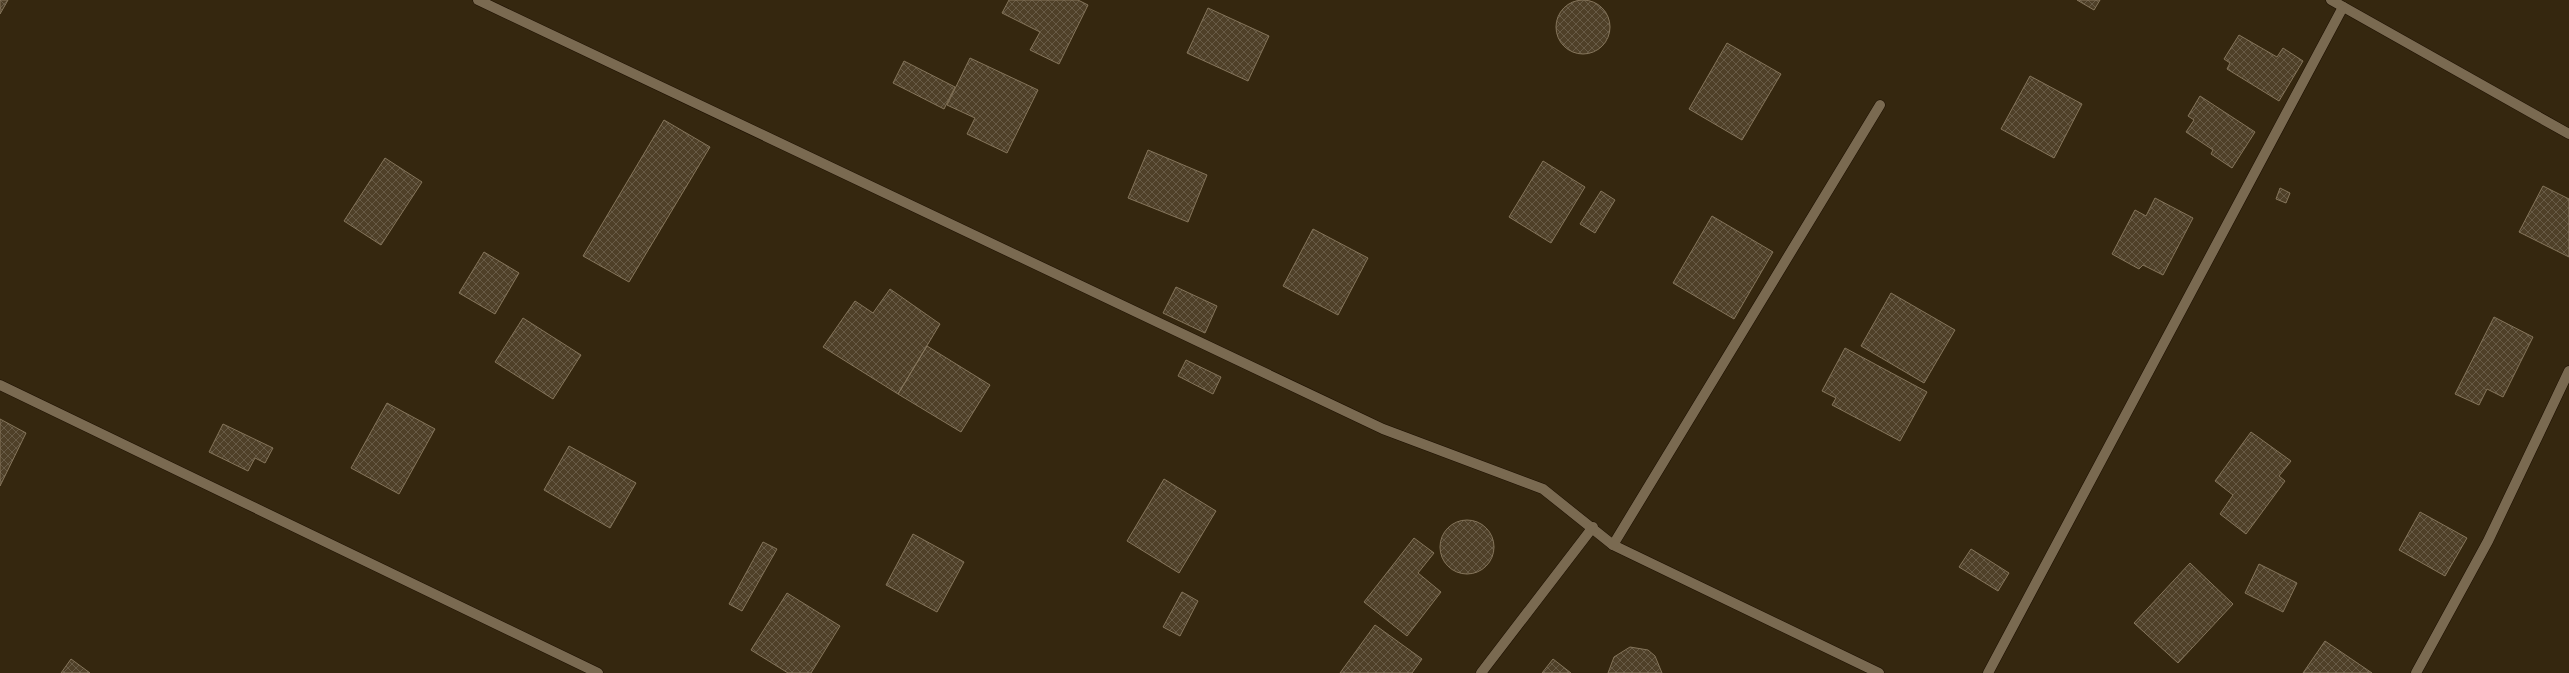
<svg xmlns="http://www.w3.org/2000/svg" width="2569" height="673" viewBox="0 0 2569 673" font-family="Arial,sans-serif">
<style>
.building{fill:url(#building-cross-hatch);stroke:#85755b}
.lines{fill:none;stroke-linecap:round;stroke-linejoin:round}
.service-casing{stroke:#1c0f00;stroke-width:11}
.minor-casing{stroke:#1c0f00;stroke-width:11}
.service{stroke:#7a6a51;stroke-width:10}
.minor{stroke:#7a6a51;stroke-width:10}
</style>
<defs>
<pattern id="building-cross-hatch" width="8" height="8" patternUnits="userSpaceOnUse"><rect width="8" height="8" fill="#4f4028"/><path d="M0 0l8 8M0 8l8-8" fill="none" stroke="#685b46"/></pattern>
</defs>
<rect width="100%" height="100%" fill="#35270f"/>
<path class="building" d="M0,0H8L0,14Z
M1009,0H1078L1088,5L1059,64L1030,50L1040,32L1002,13Z
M2077,0H2100L2094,10Z
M1556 27a27 27 0 1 1 54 0a27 27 0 1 1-54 0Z
M1208,8L1269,36L1248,81L1187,53Z
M2239,35L2277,57L2283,48L2303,61L2279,101L2227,69L2230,63L2224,59Z
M1727,43L1781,74L1742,140L1689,109Z
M970,58L1038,90L1007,153L967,134L975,118L947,105Z
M904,61L955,87L944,109L893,83Z
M2030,76L2082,104L2054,158L2001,129Z
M2200,96L2255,132L2232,168L2211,154L2213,150L2186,132L2194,120L2188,116Z
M664,120L710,147L629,282L583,256Z
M1148,150L1207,175L1188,222L1128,198Z
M385,158L422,182L381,245L344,221Z
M1543,161L1585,187L1551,243L1509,217Z
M2543,186L2569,199V257L2519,232Z
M2280,188L2290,193L2286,203L2276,199Z
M1601,191L1615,200L1595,233L1580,224Z
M2155,198L2193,218L2163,275L2143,265L2139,269L2112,254L2135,210L2146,216Z
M1712,216L1773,252L1734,319L1673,283Z
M1313,229L1368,258L1338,315L1283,286Z
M484,252L519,273L495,314L459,293Z
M1176,287L1217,306L1205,333L1163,313Z
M890,289L940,324L898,394L823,347L855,301L873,313Z
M1891,293L1955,330L1924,383L1861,346Z
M2494,317L2533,337L2503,397L2487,389L2479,405L2455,394Z
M523,318L581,355L553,399L495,362Z
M927,346L990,385L961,432L898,394Z
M1845,348L1927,392L1900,441L1832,405L1836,398L1822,391Z
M1186,360L1221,377L1213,394L1178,376Z
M387,403L435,429L399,494L351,468Z
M0,419L26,433L0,486Z
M223,424L273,448L265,463L255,458L248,471L209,452Z
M2251,432L2291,461L2279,476L2285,481L2246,534L2220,514L2233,495L2215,481Z
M569,446L636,483L610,528L544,490Z
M1164,479L1216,511L1179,573L1127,541Z
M2420,512L2467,538L2445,576L2399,550Z
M1440 547a27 27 0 1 1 54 0a27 27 0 1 1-54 0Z
M913,534L964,562L937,612L886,585Z
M1414,538L1434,553L1418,573L1441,592L1407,636L1364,602Z
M763,542L777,549L742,611L729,604Z
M1971,549L2009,573L1998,591L1959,567Z
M2190,563L2233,604L2178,663L2134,623Z
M2259,564L2297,583L2283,612L2245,593Z
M1182,592L1198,601L1180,636L1163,627Z
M787,593L840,626L811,673H788L751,650Z
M1375,625L1422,659L1412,673H1340Z
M2325,641L2372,673H2303Z
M1630,647L1648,650L1655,656L1662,673H1608L1614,657Z
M71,659L90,673H61Z
M1553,659L1571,673H1542Z"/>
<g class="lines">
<defs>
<path id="service" d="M1613,545L1880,105
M1988,673L2343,7"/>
<path id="minor" d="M478,0L1383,429L1543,489L1613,545L1879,673
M2331,0L2569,134
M0,385L598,673
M1481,673L1593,527
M2416,673L2488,541L2569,371"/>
</defs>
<use href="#service" class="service-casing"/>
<use href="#minor" class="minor-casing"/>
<use href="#service" class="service"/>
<use href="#minor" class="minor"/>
</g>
</svg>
